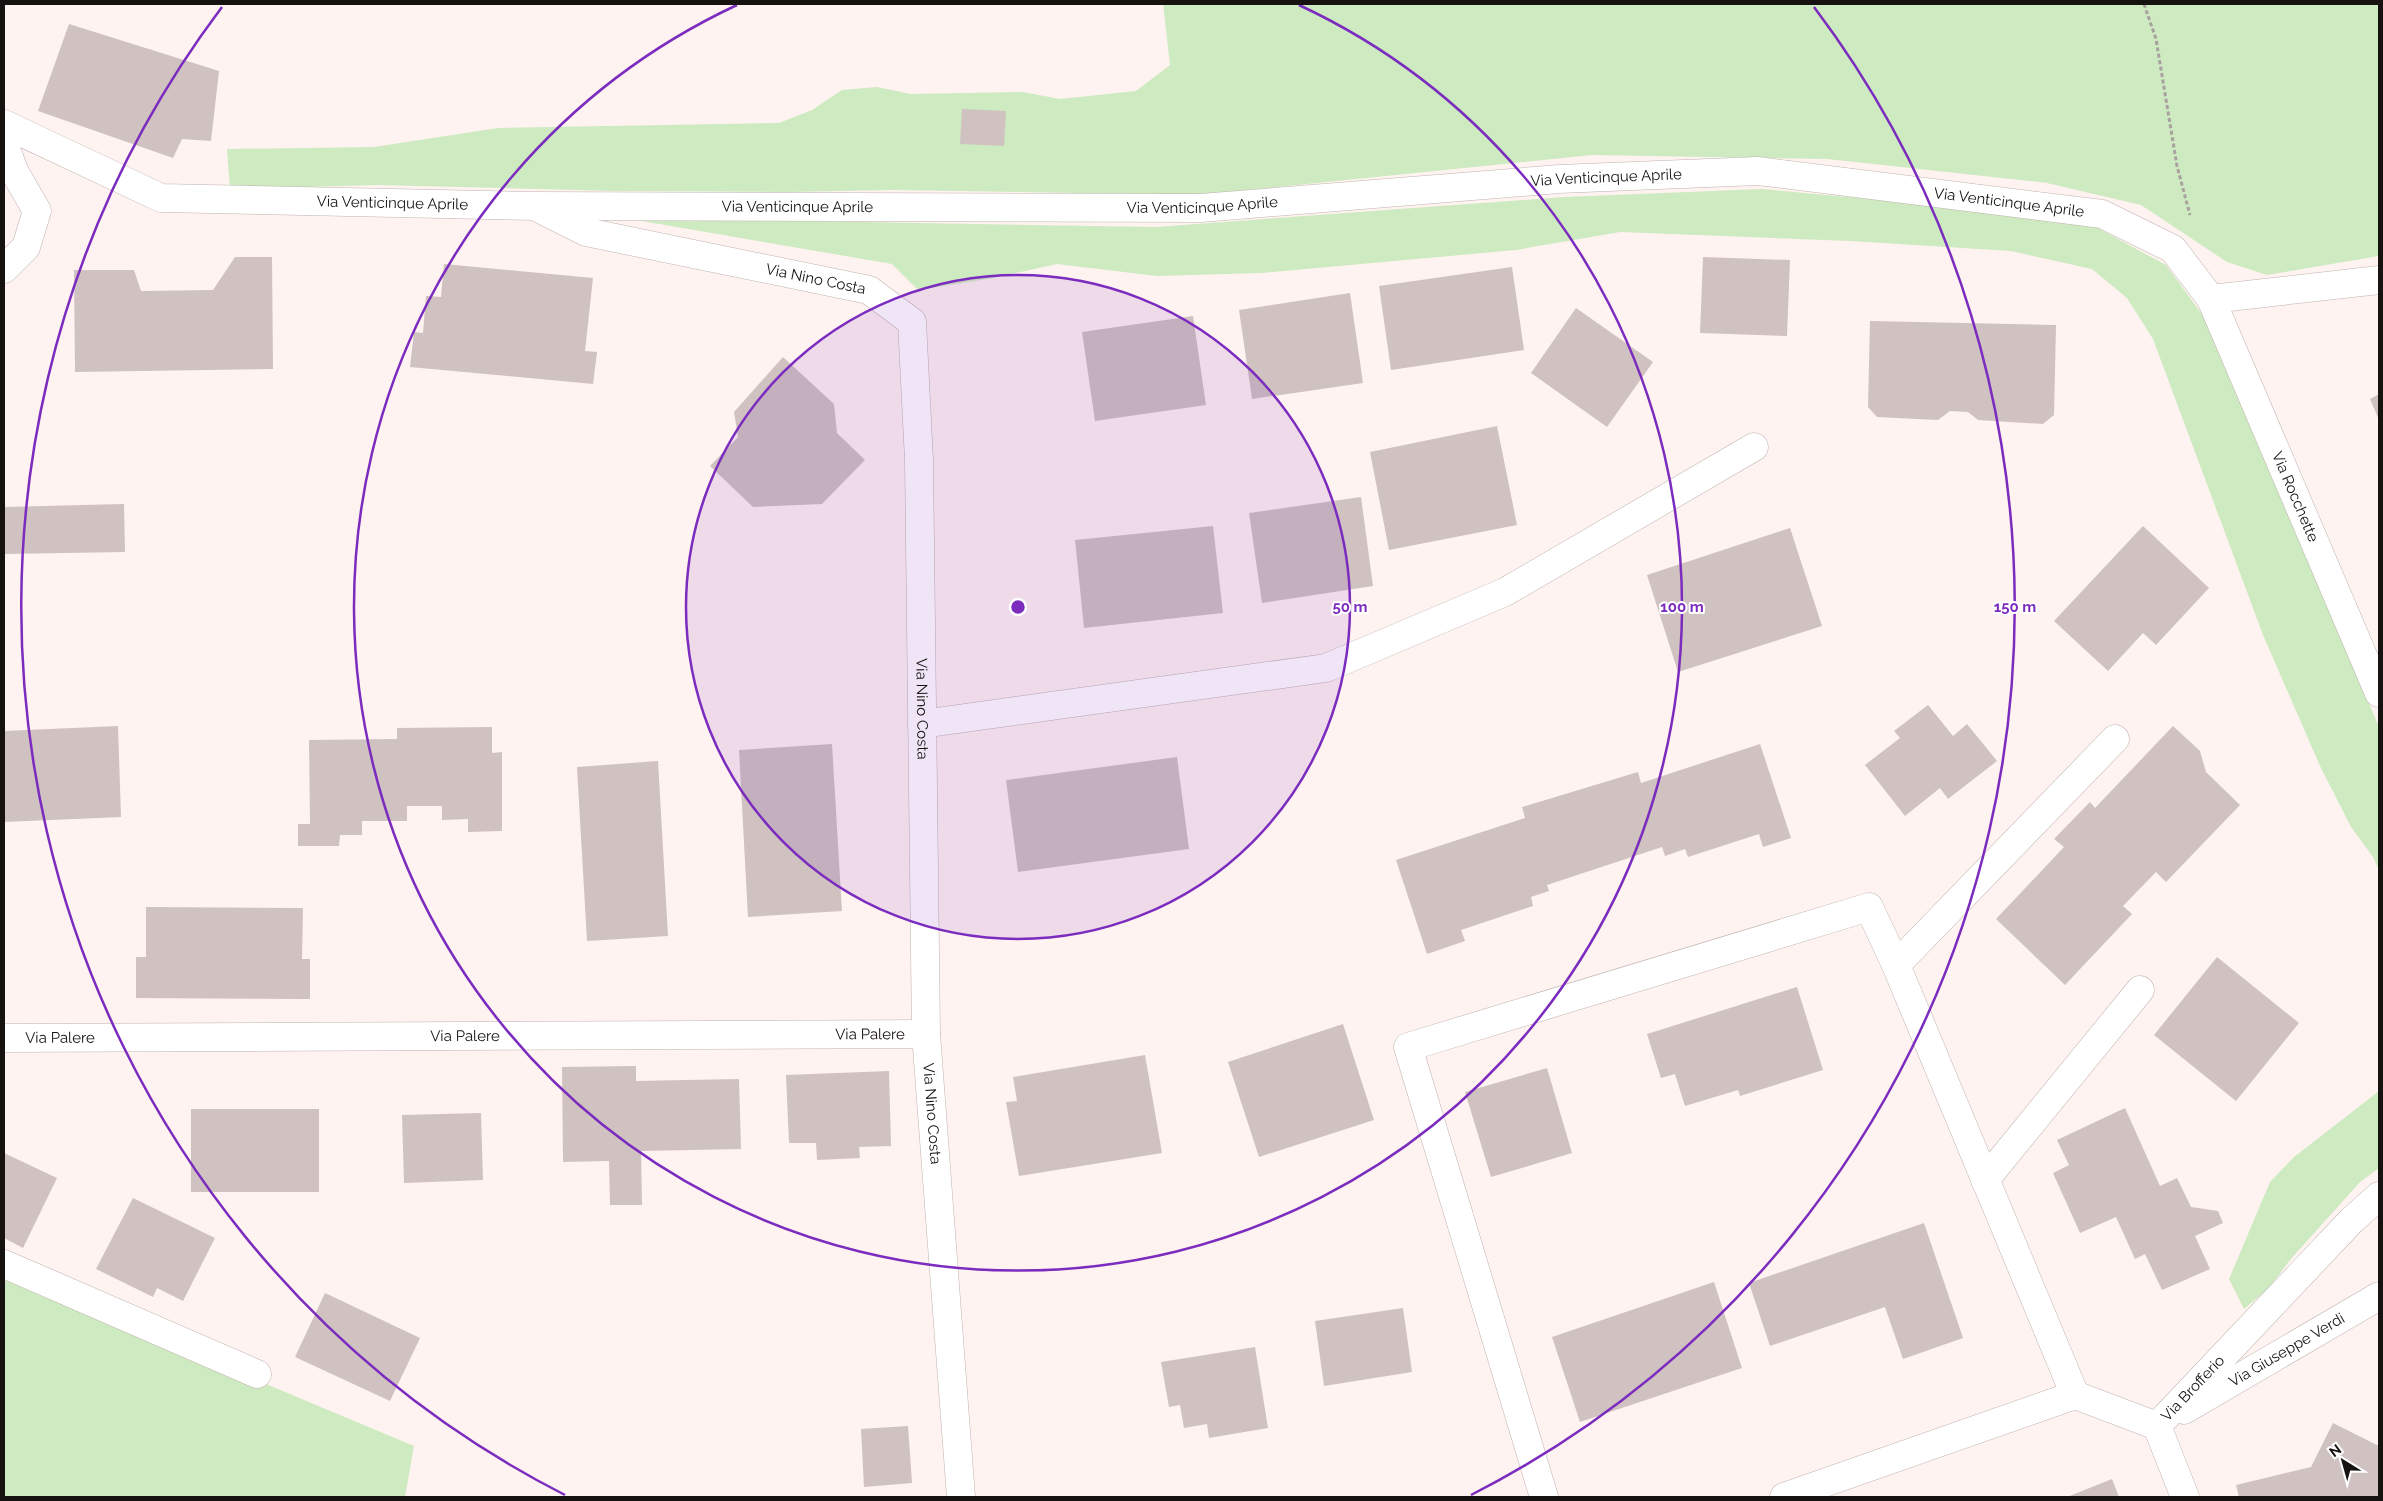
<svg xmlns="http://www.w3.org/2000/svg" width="2383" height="1501" viewBox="0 0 2383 1501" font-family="Raleway,sans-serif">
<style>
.green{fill:#ceeac0}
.building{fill:#cfc2c0}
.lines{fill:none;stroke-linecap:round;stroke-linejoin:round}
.street-casing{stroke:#bfb3af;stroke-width:29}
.path{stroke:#a9a19e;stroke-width:3;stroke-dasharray:4 2.5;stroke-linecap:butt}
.street{stroke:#fff;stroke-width:28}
.ring{fill:none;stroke:#7b2cbf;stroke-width:2.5}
.labels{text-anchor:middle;stroke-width:4;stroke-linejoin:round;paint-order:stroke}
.street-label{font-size:15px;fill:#161210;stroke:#fff}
.centre{fill:#7b2cbf;stroke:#fff;stroke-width:2.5}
.ring-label{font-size:15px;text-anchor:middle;font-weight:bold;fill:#7b2cbf;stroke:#fff;stroke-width:4;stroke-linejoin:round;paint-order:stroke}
</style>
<rect width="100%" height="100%" fill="#fef3f0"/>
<path class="green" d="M1163,4H2379V256L2267,275L2227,262L2141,205L2047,183L1827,159L1592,155L1199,195L894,190L788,192L613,191L379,185L230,189L227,149L374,147L498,128L779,123L812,110L842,90L877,87L911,94L1023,92L1060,99L1136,91L1170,65Z
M1762,189L1998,211L2092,225L2166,265L2212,328L2379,727V870L2373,857L2351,827L2320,766L2263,635L2153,339L2127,298L2092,269L2011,251L1850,241L1620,232L1516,250L1262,273L1157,276L1057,264L993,278L918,290L892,264L624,218L1156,227L1564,197Z
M2379,1091V1168L2360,1182L2290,1260L2269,1288L2244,1309L2229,1279L2270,1182L2294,1157Z
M4,1274L414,1446L405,1497H4Z"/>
<path class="building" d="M69,24L219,71L211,141L182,139L173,158L38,111Z
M962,109L1006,111L1004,146L960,144Z
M235,257H272L273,369L75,372L74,270H134L141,291L213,290Z
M1703,257L1790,260L1787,336L1700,333Z
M444,264L593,278L585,351L597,352L593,384L410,367L414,332L423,333L426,296L441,297Z
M1512,267L1524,350L1391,370L1379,286Z
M1350,293L1363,383L1252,399L1239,310Z
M1576,308L1653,362L1607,427L1531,373Z
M1193,316L1206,405L1095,421L1082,332Z
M1870,321L2056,325L2054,415L2043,424L1978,420L1968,412L1950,411L1938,420L1877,417L1868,407Z
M783,357L834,404L837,433L865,460L822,504L753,507L710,466L738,437L734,412Z
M2379,394V420L2370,399Z
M1497,426L1517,525L1389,550L1370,452Z
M1361,497L1373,586L1262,603L1249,513Z
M124,504L125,552L4,554V507Z
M1213,526L1223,613L1084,628L1075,540Z
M2143,526L2209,588L2156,645L2143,633L2108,671L2054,621Z
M1790,528L1822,626L1678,672L1647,575Z
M1928,705L1953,736L1967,724L1997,761L1948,799L1940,788L1905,816L1865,765L1900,738L1894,731Z
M118,726L121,817L4,822V731Z
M2173,726L2200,751L2206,772L2240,805L2166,882L2156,872L2123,906L2132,914L2065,985L1996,919L2064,847L2054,839L2090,802L2095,808Z
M492,727V753L502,752V831L468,832V819L442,820V806H407V821H362V835H340L339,846H298V824H310L309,740L397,739V728Z
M832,744L842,911L748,917L739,750Z
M1760,744L1791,838L1763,847L1759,834L1688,857L1685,849L1665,856L1662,847L1547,885L1549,891L1531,897L1533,906L1461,930L1465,941L1427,954L1396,860L1525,818L1522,807L1638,772L1641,783Z
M1177,757L1189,849L1018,872L1006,780Z
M658,761L668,936L587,941L577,767Z
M146,907L303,908L302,959H310V999L136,998V957H146Z
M2217,957L2299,1023L2236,1101L2154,1035Z
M1797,987L1823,1070L1740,1096L1738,1090L1685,1106L1675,1074L1661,1078L1647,1034Z
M1343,1024L1374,1120L1259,1157L1228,1062Z
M1145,1055L1162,1153L1019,1176L1006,1102L1017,1101L1013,1077Z
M636,1066V1081L739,1079L741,1149L641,1151L642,1205H610L609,1161L563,1162L562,1067Z
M1547,1068L1572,1153L1491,1177L1465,1092Z
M889,1071L891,1146L859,1147L860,1158L817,1160L816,1143H789L786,1075Z
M2125,1108L2160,1186L2177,1178L2191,1207L2218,1211L2223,1223L2195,1236L2210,1269L2162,1290L2145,1254L2135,1259L2116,1217L2080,1233L2053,1173L2069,1165L2057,1140Z
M191,1109H319V1192H191Z
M481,1113L483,1180L404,1183L402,1115Z
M4,1153L57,1178L23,1248L4,1238Z
M133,1198L215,1238L183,1301L157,1288L153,1297L96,1269Z
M1924,1223L1963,1338L1903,1359L1885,1307L1770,1346L1749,1283Z
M1714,1282L1742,1368L1580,1422L1552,1337Z
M325,1293L420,1338L390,1401L295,1357Z
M1403,1308L1412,1372L1324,1386L1315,1321Z
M1255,1347L1268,1428L1209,1438L1207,1424L1184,1428L1180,1405L1169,1407L1161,1362Z
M2333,1423L2379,1446V1497H2239L2236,1485L2311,1467Z
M908,1426L912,1483L864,1487L861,1429Z
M2112,1479L2119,1497H2067Z"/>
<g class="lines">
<defs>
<g id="street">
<path id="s1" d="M4,124L161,198L533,206L1201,208L1559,179L1758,171L2102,214L2173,249L2211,299L2379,280"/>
<path d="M4,143L14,171L37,211L26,247L4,269"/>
<path id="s2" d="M540,209L586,232L869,290L912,322L919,460L926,1034L961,1497"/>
<path id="s3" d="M2211,299L2379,693"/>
<path d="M922,724L1326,668L1505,592L1754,447"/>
<path id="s4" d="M4,1038L926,1034"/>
<path d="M1985,1180L2140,990"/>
<path d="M4,1264L257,1374"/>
<path d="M2075,1395L1896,965L2115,739"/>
<path id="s5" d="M2184,1410L2379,1296"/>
<path id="s6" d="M2157,1426L2352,1220L2379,1196"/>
<path d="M2157,1426L2185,1497"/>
<path d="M1544,1497L1408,1047L1869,907L1896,965"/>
<path d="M1784,1497L2075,1395L2157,1426"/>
</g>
</defs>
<use href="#street" class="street-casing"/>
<path class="path" d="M2144,4L2156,39L2177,166L2190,215"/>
<use href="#street" class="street"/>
</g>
<circle cx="1018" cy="607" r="332" fill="#7b2cbf" fill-opacity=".12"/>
<g class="ring">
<circle cx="1018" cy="607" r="332"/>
<path d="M1299 5A664 664 0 1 1 737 5"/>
<path d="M565 1495A997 997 0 0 1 222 7M1814 7A997 997 0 0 1 1471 1495"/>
</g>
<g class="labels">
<g class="street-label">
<text dy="5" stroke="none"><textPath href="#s1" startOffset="1620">Via Venticinque Aprile</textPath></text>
<text dy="5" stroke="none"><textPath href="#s1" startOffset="2025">Via Venticinque Aprile</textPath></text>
<text dy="5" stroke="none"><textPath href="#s1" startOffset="405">Via Venticinque Aprile</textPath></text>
<text dy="5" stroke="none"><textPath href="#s1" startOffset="1215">Via Venticinque Aprile</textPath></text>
<text dy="5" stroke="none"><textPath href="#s1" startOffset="810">Via Venticinque Aprile</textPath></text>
<text dy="5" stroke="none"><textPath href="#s2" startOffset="286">Via Nino Costa</textPath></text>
<text dy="5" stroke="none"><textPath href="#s3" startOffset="215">Via Rocchette</textPath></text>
<text dy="5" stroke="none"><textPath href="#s2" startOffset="781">Via Nino Costa</textPath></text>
<text dy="5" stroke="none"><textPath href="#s4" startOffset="866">Via Palere</textPath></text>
<text dy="5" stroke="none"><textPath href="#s4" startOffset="461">Via Palere</textPath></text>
<text dy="5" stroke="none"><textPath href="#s4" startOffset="56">Via Palere</textPath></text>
<text dy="5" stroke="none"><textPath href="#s2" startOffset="1186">Via Nino Costa</textPath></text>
<text dy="5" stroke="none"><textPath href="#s5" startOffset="119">Via Giuseppe Verdi</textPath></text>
<text dy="5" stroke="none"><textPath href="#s6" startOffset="52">Via Brofferio</textPath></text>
</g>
</g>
<circle cx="1018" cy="607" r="8" class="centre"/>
<g class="ring-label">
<text x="1350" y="612">50 m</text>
<text x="1682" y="612">100 m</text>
<text x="2015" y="612">150 m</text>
</g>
<rect width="2383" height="1501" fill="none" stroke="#161210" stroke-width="10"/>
<g transform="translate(2343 1461) rotate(323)" stroke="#ffffff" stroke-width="4" paint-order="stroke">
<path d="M0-4L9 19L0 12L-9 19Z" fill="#161210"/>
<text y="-8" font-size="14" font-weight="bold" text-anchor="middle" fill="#161210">N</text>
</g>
</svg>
